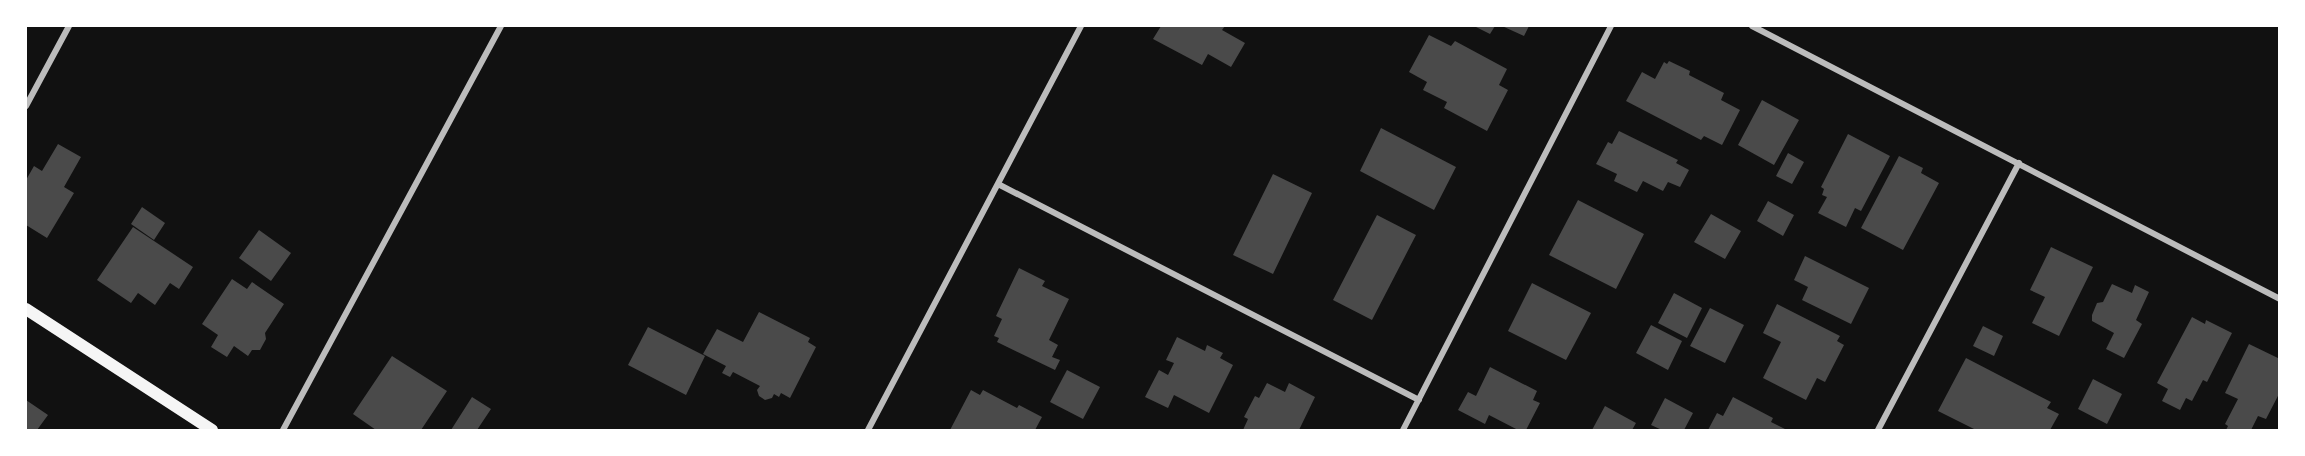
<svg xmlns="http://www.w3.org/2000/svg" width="2305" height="456" viewBox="0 0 2305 456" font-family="'Titillium Web',sans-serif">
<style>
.building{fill:#4a4a4a}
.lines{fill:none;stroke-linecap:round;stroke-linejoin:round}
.minor{stroke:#bcbcbc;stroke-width:6}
.secondary{stroke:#f5f5f5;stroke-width:12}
</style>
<rect width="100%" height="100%" fill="#111"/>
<path class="building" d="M1161,26H1225L1222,30L1245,43L1231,67L1208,54L1202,65L1153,39Z
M1474,26H1495L1490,34Z
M1502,26H1529L1524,36Z
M1429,35L1451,46L1455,41L1507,69L1499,85L1508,90L1487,131L1444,108L1447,102L1423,90L1427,82L1409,72Z
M1669,61L1690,71L1689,75L1724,93L1721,100L1740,110L1722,145L1704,136L1701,140L1626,101L1642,72L1655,79L1664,62L1667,64Z
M1762,100L1799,120L1774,165L1738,145Z
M1381,128L1456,167L1434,210L1360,171Z
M1619,131L1678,160L1676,163L1689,170L1680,187L1668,182L1663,191L1643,181L1637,192L1614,181L1617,174L1596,164L1608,142L1612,144Z
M1848,134L1890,156L1861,211L1855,208L1846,227L1818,213L1827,197L1822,195L1824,189L1821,187Z
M58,144L81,157L64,187L74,193L47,238L26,225V180L34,166L42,171Z
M1788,153L1804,162L1792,184L1776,176Z
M1899,156L1923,168L1921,173L1939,183L1903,250L1861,228Z
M1273,174L1312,193L1273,274L1233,255Z
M1578,200L1644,234L1616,289L1549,255Z
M1768,201L1794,215L1783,236L1757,221Z
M142,207L165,223L154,240L131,224Z
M1711,214L1741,231L1725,259L1694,242Z
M1377,215L1416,235L1372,320L1333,300Z
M133,227L193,267L179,289L170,283L155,305L138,293L131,303L97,280Z
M259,230L291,253L271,281L239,258Z
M2051,247L2093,267L2059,336L2032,323L2045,297L2030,290Z
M1805,256L1869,288L1851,324L1802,300L1808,287L1794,280Z
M1019,268L1045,281L1042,286L1069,299L1049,340L1058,345L1052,357L1060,360L1055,370L997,342L999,338L994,336L1002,319L996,316Z
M232,279L247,289L252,282L284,304L265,333L266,339L260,350H252L248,356L234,346L227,357L211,347L218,335L202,324Z
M1532,283L1591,313L1566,360L1508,331Z
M2112,284L2132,293L2135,285L2149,292L2136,320L2142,324L2124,358L2106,349L2114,333L2092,321V315L2097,303L2103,302Z
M1674,293L1702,308L1687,338L1658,323Z
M1777,304L1840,336L1837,341L1844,345L1825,382L1817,378L1806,400L1763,378L1781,342L1763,333Z
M1710,308L1744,325L1725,363L1690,346Z
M759,312L810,338L808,342L816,347L790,398L781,393L779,397L774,394L772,398L765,400L759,396L757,390L760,386L733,372L730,377L722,373L726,366L703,354L717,329L743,342Z
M2192,317L2205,324L2206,320L2232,333L2207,382L2203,380L2192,401L2186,398L2180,410L2162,401L2168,389L2157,383Z
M1651,325L1682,341L1668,370L1636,353Z
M1983,326L2003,336L1994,356L1973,346Z
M648,327L705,356L686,395L628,365Z
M1177,337L1205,351L1207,345L1223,353L1220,358L1233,365L1209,413L1174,395L1168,408L1145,397L1159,370L1168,375L1174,363L1166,360Z
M2249,344L2280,359V392L2266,419L2258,416L2251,430H2226L2228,426L2225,424L2238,399L2225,393Z
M392,356L447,391L421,430H376L353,414Z
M1966,358L2051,402L2047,408L2059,414L2050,430H1976L1938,411Z
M1490,367L1537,391L1533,400L1540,403L1526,430H1518L1489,415L1485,424L1458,410L1468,392L1476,396Z
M1067,370L1100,387L1083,419L1050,402Z
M2093,379L2122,394L2107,424L2078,409Z
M1267,383L1285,392L1289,383L1315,397L1299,430H1243L1248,419L1244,417L1255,396L1259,398Z
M971,390L980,395L983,390L1017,408L1019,405L1042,417L1035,430H950Z
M472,397L491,409L477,430H451Z
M1733,397L1773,418L1771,422L1787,430H1708L1717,413L1723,416Z
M1665,398L1693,413L1684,430H1662L1651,425Z
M26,400L48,415L37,430H26Z
M1605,406L1636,423L1632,430H1592Z"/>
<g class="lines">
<path class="minor" d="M1752,26L2280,299
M26,106L69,26
M998,184L1419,400
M283,430L501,26
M868,430L1081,26
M1403,430L1611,26
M1878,430L2019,163"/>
<path class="secondary" d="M26,309L212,430"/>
</g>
<rect width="2305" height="456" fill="none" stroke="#ffffff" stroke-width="54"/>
</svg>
